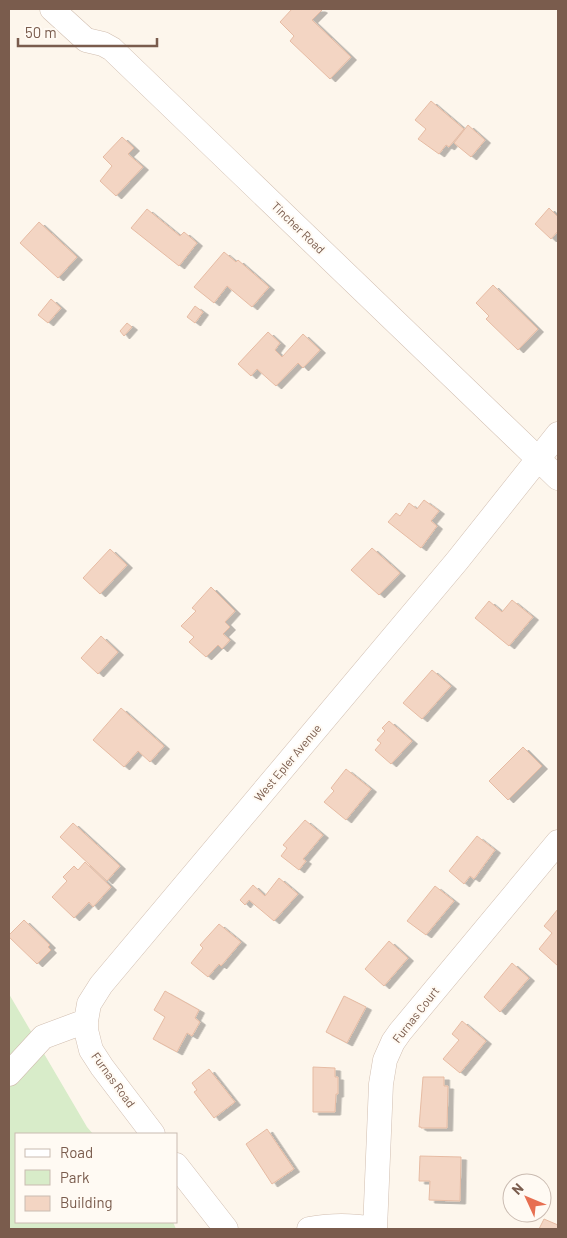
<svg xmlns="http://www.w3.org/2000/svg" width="567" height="1238" viewBox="0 0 567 1238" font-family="Barlow,sans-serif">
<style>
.green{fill:#d8ecc9}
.building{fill:#f3d5c3;stroke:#e6bba3;filter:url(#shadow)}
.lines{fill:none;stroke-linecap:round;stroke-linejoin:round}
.minor-casing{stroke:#d1beb0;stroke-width:25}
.minor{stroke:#fff;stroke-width:24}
.labels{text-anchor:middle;stroke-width:4;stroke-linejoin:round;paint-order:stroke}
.street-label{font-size:12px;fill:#7a5c4d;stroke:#fffaf3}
</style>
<defs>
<filter id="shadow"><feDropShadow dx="5.5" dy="3" stdDeviation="0" flood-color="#0004"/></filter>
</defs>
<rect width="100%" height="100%" fill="#fdf6ec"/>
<path class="green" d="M9,994L87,1127L93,1134H16V1222H173L176,1229H9Z"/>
<path class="building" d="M292,9H320L322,10L312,20L351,57L330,79L290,41L294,36L280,22Z
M431,101L464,129L449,147L446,145L439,154L418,139L426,129L415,120Z
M468,125L485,140L471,157L454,143Z
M122,137L134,148L128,154L143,167L116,196L100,181L112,166L103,157Z
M549,208L558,217V231L551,239L535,224Z
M147,209L180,236L184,232L197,243L179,266L131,228Z
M39,222L77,257L58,278L20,243Z
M224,252L236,262L238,260L269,287L252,307L227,286L214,303L194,287Z
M493,285L538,329L518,350L486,319L489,316L476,303Z
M51,299L61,308L48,323L38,315Z
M195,306L203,312L195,323L187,317Z
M127,323L132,327L124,336L120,331Z
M268,332L280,343L275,350L282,357L303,334L320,350L303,368L298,363L276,386L257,369L251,376L238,364Z
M424,500L439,511L431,521L437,526L421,548L388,522L396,513L400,516L409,503L417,509Z
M372,548L400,573L379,595L351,570Z
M110,549L127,565L100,594L83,578Z
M211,587L235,611L225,622L230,627L223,634L230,640L222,649L218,645L206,657L189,642L194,637L181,626L196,611L192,608Z
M512,600L533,617L509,646L475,618L489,601L502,612Z
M101,636L118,652L98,674L81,658Z
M432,670L451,686L422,719L403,703Z
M121,708L164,746L150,762L138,751L124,767L93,740Z
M389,721L412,741L391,764L375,750L381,743L377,740L385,731L382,728Z
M523,747L542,766L508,800L489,781Z
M346,769L371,789L346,820L324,802L334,791L331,788Z
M305,820L323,835L303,859L306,861L299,870L281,856L287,848L283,845Z
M73,823L120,866L107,881L60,837Z
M477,836L495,850L474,879L470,876L464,884L449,871Z
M85,862L111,887L93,907L89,902L74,918L52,897L67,881L63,877L74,866L78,870Z
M279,878L298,894L274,921L249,900L245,905L240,900L253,885L265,896Z
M435,886L454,901L426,935L407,921Z
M558,909V966L539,949L552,933L544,926Z
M24,920L50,945L48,947L51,950L37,964L9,937V935Z
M219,924L241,942L221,966L219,964L208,977L191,963L203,948L200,945Z
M389,941L408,958L384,986L365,969Z
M512,963L529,978L500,1012L484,997Z
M165,991L199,1010L195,1018L200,1022L192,1036L187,1033L177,1052L153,1039L165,1017L154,1010Z
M344,996L366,1007L347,1043L326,1032Z
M462,1021L486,1041L460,1073L443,1059L459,1040L452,1034Z
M313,1067L335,1068V1077H338V1094H336L335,1112H313Z
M209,1069L235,1102L214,1118L194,1092L197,1090L192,1083Z
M423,1077H444V1086H448L447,1128H421V1127H419Z
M267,1129L294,1169L272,1184L246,1144Z
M420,1156L461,1157L460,1201L429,1200L430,1181H419Z
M544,1219L558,1225V1229H539Z"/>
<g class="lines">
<defs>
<path id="minor" d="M52,9L86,40L103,44L112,49L558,478
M9,1074L43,1037L86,1021
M153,1134L102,1067L91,1050L86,1030V1021L89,1004L101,985L457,561L558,434
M176,1165L226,1229
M309,1229C333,1225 350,1225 374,1229
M375,1229L381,1084L385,1060L393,1042L400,1032L558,842"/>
</defs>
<use href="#minor" class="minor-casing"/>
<use href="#minor" class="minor"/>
</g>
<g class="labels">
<g class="street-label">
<text transform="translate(298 228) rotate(44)" y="4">Tincher Road</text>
<text transform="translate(288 763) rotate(-50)" y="4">West Epler Avenue</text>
<text transform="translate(416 1015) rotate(-52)" y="4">Furnas Court</text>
<text transform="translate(113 1080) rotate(54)" y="4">Furnas Road</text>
</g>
</g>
<rect width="567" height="1238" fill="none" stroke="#7a5c4d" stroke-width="20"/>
<rect x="15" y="1133" width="162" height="90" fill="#fffaf3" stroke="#cabbb1"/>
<rect x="25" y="1149" width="25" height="8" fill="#ffffff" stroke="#cabbb1"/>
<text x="60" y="1158" font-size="15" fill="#7a5c4d">Road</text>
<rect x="25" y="1170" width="25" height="15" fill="#d8ecc9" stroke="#cabbb1"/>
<text x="60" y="1183" font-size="15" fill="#7a5c4d">Park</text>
<rect x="25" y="1196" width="25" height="15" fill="#f3d5c3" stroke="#cabbb1"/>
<text x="60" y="1208" font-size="15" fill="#7a5c4d">Building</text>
<g transform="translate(527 1198) rotate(314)"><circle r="24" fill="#fffaf3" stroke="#cabbb1"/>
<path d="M0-4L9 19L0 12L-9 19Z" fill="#e76f51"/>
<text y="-8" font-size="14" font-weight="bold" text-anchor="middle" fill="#7a5c4d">N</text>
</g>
<path d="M18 38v8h139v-8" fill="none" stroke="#7a5c4d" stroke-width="2.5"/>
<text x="25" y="38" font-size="15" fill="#7a5c4d" stroke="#fffaf3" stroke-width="4" paint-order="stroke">50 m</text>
</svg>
